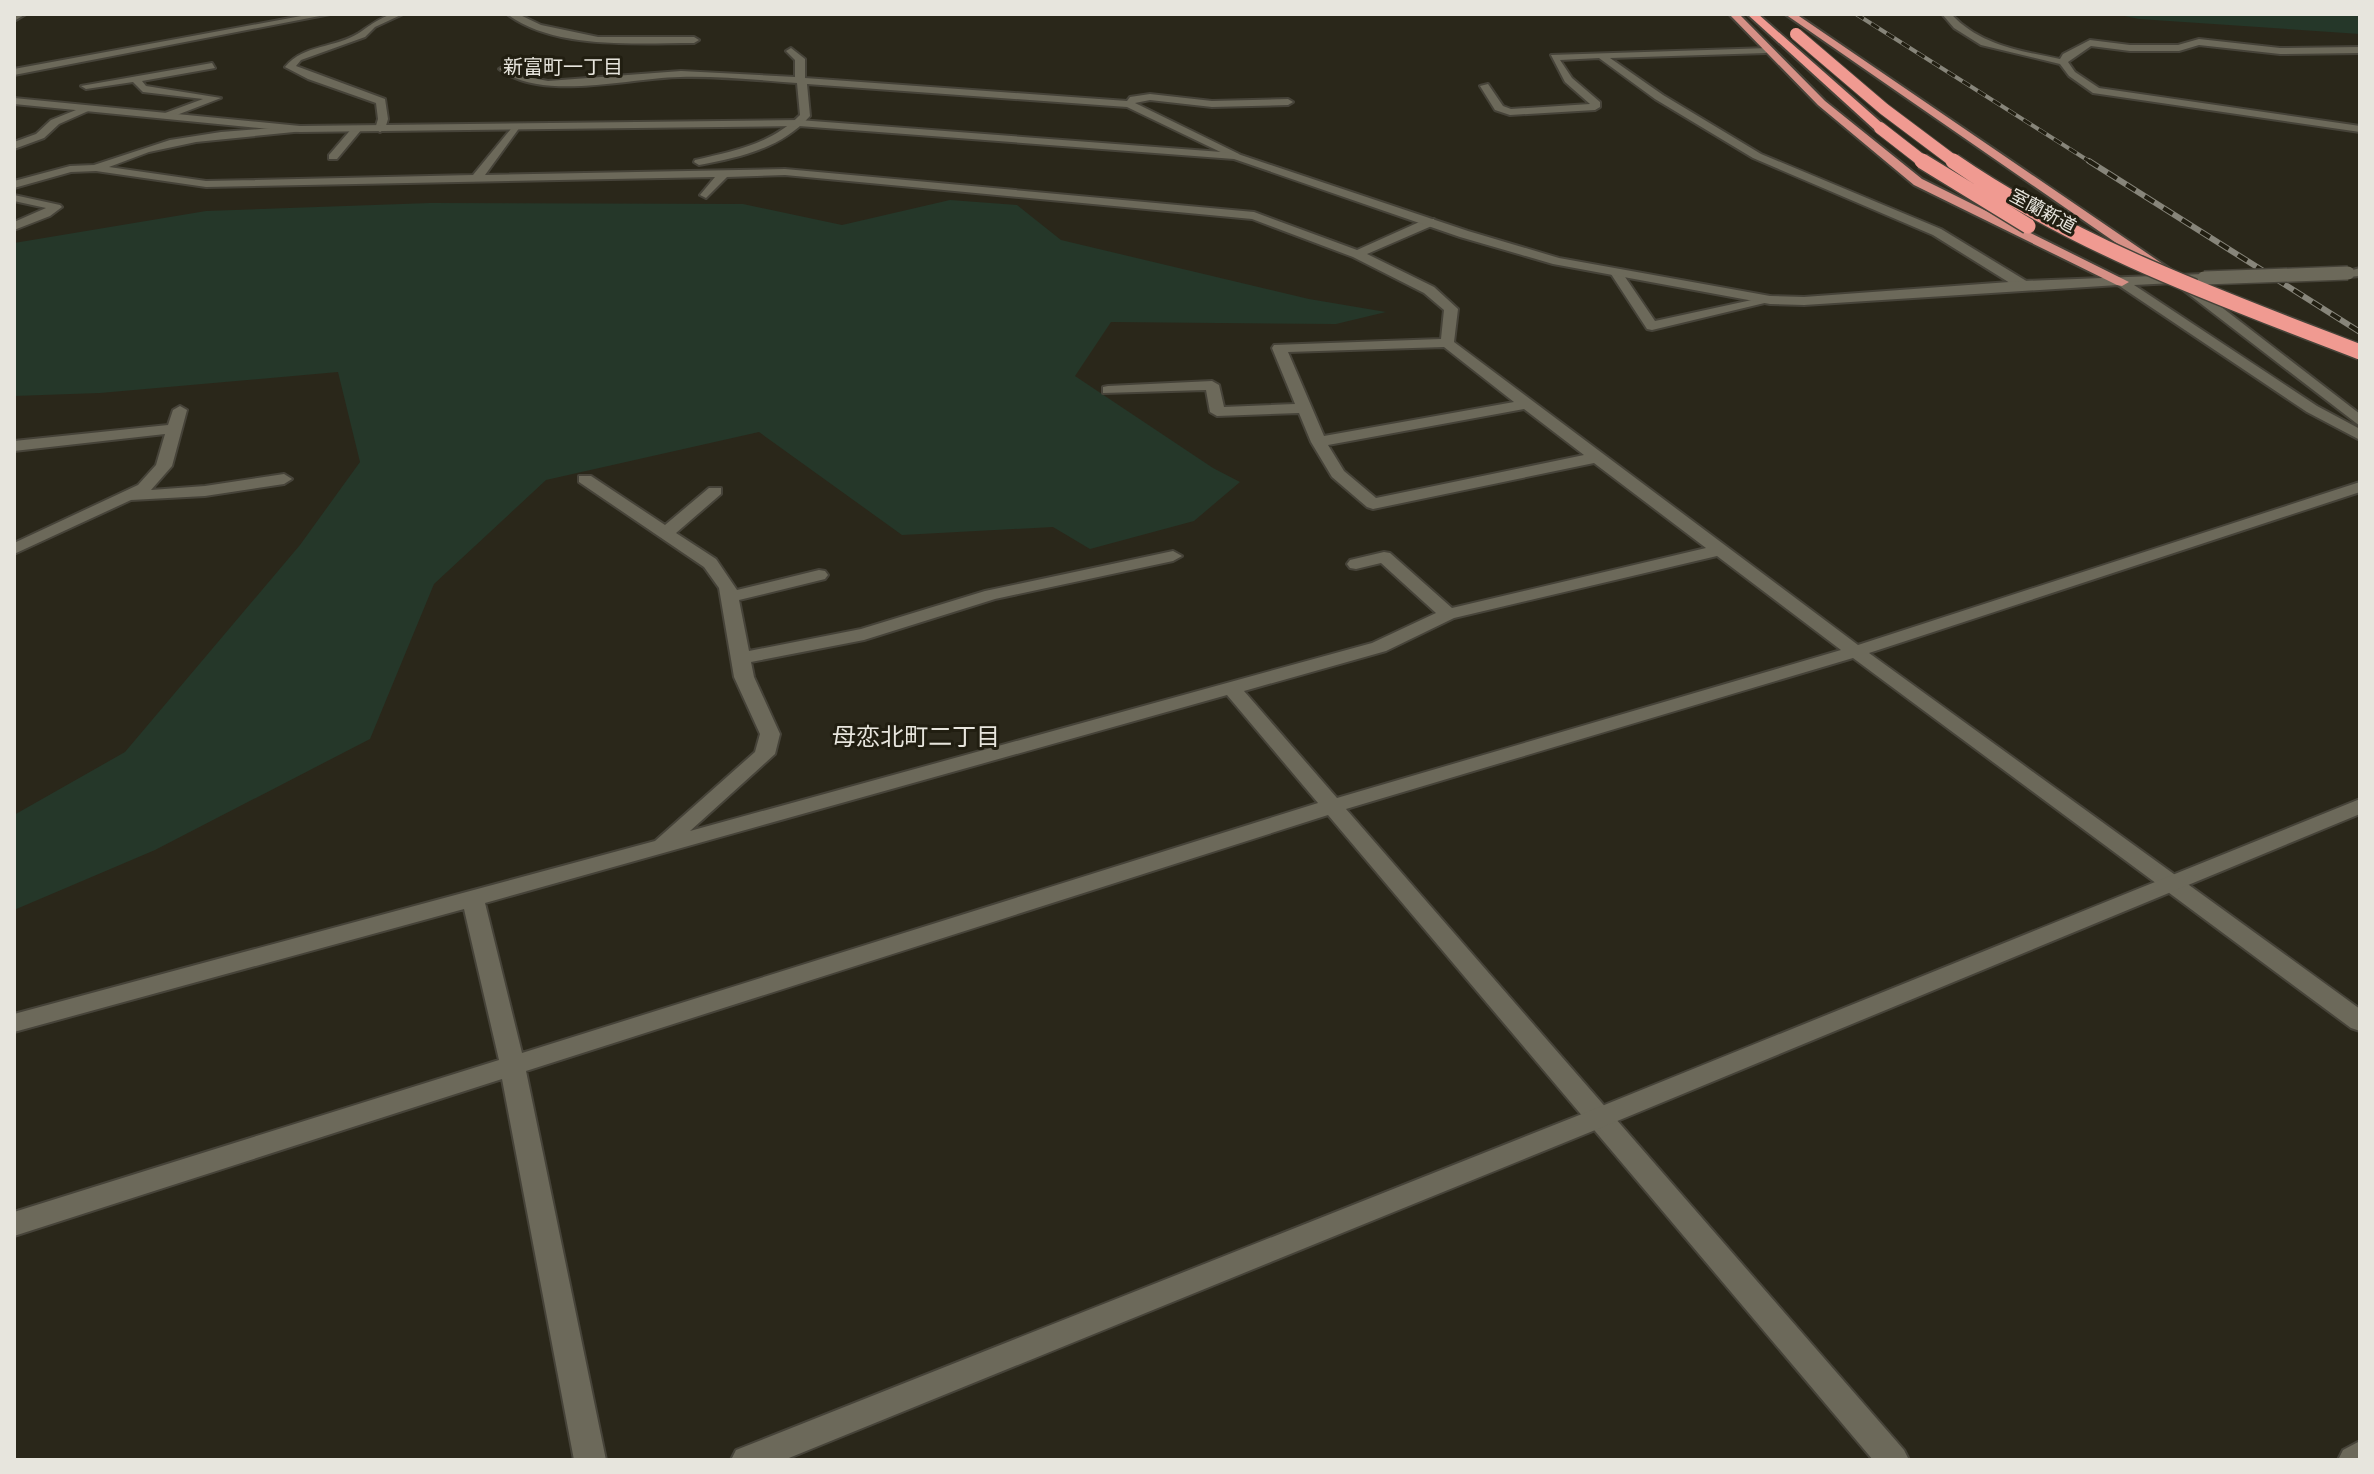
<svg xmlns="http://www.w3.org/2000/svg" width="2374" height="1474" viewBox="0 0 2374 1474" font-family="'Nunito Sans','Noto Sans JP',sans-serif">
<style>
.green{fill:#253729}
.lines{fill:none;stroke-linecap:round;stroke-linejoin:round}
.minor-casing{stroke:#464339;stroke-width:4}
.tertiary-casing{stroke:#464339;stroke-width:4}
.trunk-casing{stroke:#464339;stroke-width:4}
.motorway-casing{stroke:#464339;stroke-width:4}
.minor{fill:#6c695a;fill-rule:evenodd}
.tertiary{fill:#6c695a;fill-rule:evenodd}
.trunk{fill:#d69086;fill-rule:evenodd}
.motorway{fill:#f09a91;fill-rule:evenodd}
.rail-far1-casing{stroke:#87857a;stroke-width:4}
.rail-casing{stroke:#87857a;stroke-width:6}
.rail-far1{stroke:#211e11;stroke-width:3;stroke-dasharray:9;stroke-linecap:butt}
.rail{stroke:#211e11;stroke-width:4;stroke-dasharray:11;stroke-linecap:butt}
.tertiary-bridge-casing{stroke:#464339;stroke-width:16;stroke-linecap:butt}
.motorway-bridge-far1-casing{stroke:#464339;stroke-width:14;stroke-linecap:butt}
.motorway-bridge-casing{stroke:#464339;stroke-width:18;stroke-linecap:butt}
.tertiary-bridge{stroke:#6c695a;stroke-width:13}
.motorway-bridge-far1{stroke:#f09a91;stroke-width:12}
.motorway-bridge{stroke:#f09a91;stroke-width:15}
.labels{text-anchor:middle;stroke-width:6;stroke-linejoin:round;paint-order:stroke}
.far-street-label{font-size:18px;fill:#e7e5dd;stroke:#211e11}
.far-neighbourhood-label{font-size:20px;fill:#e7e5dd;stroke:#211e11}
.neighbourhood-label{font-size:24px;fill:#e7e5dd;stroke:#211e11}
</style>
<rect width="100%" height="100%" fill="#2a271a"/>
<path class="green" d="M2115,14H2360V34L2139,19Z
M950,200L1017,205L1061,240L1309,299L1386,312L1336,324L1111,322L1075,376L1213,468L1240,482L1194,521L1090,549L1053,527L902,535L759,432L546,480L434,584L370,739L155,850L14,910V815L125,752L300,545L360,462L338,372L100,393L14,396V243L206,211L430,203L743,204L842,225Z"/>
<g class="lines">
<defs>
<path id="minor" d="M26,14L14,21V15Z
M312,14H330L14,75V69Z
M391,14H403L375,27L365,37L301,60L296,66L385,99L388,119L385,129L380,132L375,129L378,119L376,103L308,79L285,67C304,44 336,48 359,33C372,24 375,21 391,14Z
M507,14H518L541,25L598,37H694L699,40L694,43C636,43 555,50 507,14Z
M1942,14H1951C1980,45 2020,51 2060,59L2063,54L2090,40L2130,45H2178L2199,39L2280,48L2360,47V53L2280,54L2199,45L2179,51H2130L2091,46L2068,62L2075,72L2099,88L2360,126V132L2093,93L2069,76L2060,64L1981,45L1954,28Z
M791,48L805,59V78L1127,101L1130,97L1150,94L1212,101L1288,99L1293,102L1288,105L1212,107L1150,100L1135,103L1239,154L1240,156L1235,159L1127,107L807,84L810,116C782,148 739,158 699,165L694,162L695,160C734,151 771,144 800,115L797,83C758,80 718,76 680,77C628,78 542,102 499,69L504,66L527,77L548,81L681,71L795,77V60L786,51Z
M1769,48L1766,53L1610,58L1663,95L1761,154L1941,229L2028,282V288H2018L1933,235L1753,158L1655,99L1599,58L1560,60L1572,78L1600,102V107L1595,110L1510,115L1495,110L1480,86L1488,84L1503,106L1511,109L1590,104L1565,82L1551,55Z
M212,63L215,68L142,81L146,86L221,98L169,118L165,117V113L203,99L143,92L133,82L86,89L81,86Z
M86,106L95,108L59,124L44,138L14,149V142L36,134L51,120Z
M515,124L520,127L485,175L785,169L1254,212L1357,250L1426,219H1434V225L1367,254L1434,287L1458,309L1454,342L1858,645L2360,482V492L1869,653L2360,1009V1031L2351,1028L1853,658L1346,809L1904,1450L1909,1460H1873L1328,815L526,1071L606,1460H574L502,1079L14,1236V1212L499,1060L464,909L14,1032V1014L655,841L755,752L760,734L734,677L719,588L704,567L579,482V476H591L665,525L709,488H721V494L676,533L716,559L737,590L819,570L825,571L828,575L825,579L739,600L749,651L861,629L985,591L1173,551L1182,556L1173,561L995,599L864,640L751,662L754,677L780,734L775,754L690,831L1372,643L1436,613L1381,563L1356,569L1350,568L1347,564L1350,560L1384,552L1390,553L1452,608L1706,548L1594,463L1373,509L1367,507L1332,477L1311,442L1299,413L1217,416L1210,412L1206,390L1103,393V387L1108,386L1212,381L1219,385L1224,407L1295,404L1272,348L1274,345L1441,339L1444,310L1424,293L1353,257L1252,219L785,175L727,177L706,198L700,195L715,177L206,187L96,171L71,172L14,188V181L70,166L94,165L170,140L221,132L300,126L304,127V131L196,142L149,152L109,167L206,181L473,175ZM1444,347L1514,402L1324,436L1288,352ZM1524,409L1584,455L1376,498L1344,471L1328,445ZM1717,556L1841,650L1337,798L1244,691L1386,651L1454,618ZM1227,695L1318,803L522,1053L485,903Z
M353,127L362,129L337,159H329V155Z
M14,195L60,205L62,207L50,216L14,230V222L46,208L14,201Z
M1617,270L1621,271L1655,321L1770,296L1777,300L1652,330L1647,329L1611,274Z
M180,406L187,410L172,466L151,490L205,486L284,474L292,479L284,484L205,496L131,500L14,554V543L138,485L156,465L165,434L14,451V441L168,425L173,410Z
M2360,1441V1460H2338L2343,1450Z"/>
<path id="tertiary" d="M14,98L300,126L799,120L1235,153L1468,231L1559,258L1770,296L1804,297L2023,281L2204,274L2210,278L2209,281L2189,282L2360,414V426L2174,283L2134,285L2317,406L2360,429V440L2307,412L2118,285L1804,305L1770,304L1553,264L1460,237L1234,159L799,126L300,132L14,104Z
M2360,268V276L2348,277L2342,273Z
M2360,799V814L1610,1124L784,1460H731L736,1450L1592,1110Z"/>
<path id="trunk" d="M1729,14H1739L1825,101L1922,179L2129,282L2122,286L2117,285L1914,185L1818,105Z
M1785,14H1796L2176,273L2164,276Z"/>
<path id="motorway" d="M1747,14H1758L1884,125V131H1876Z"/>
</defs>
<use href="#minor" class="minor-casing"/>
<use href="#tertiary" class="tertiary-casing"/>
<use href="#trunk" class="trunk-casing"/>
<use href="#motorway" class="motorway-casing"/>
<use href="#minor" class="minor"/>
<use href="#tertiary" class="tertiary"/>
<use href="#trunk" class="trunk"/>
<use href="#motorway" class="motorway"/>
<defs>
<path id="rail-far1" d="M1856,14L2092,163"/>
<path id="rail" d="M2089,161L2360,332"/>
</defs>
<use href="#rail-far1" class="rail-far1-casing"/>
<use href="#rail" class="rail-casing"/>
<use href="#rail-far1" class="rail-far1"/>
<use href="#rail" class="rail"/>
<defs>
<path id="tertiary-bridge" d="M2204,278L2348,273"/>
<path id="motorway-bridge-far1" d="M1796,34L1884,109L1956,163
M1880,128L1925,163"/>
<path id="motorway-bridge" d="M1922,161L2028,226
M1953,161C2078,247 2220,298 2360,352"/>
</defs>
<use href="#tertiary-bridge" class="tertiary-bridge-casing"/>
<use href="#motorway-bridge-far1" class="motorway-bridge-far1-casing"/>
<use href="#motorway-bridge" class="motorway-bridge-casing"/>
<use href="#tertiary-bridge" class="tertiary-bridge"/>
<use href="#motorway-bridge-far1" class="motorway-bridge-far1"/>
<use href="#motorway-bridge" class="motorway-bridge"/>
</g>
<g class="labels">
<g class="far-street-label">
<text transform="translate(2043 211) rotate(28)" y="6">室蘭新道</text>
</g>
<g class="far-neighbourhood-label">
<text x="563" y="74">新富町一丁目</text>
</g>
<g class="neighbourhood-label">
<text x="916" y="745">母恋北町二丁目</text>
</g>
</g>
<rect width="2374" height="1474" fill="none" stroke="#e7e5dd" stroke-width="32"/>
</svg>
